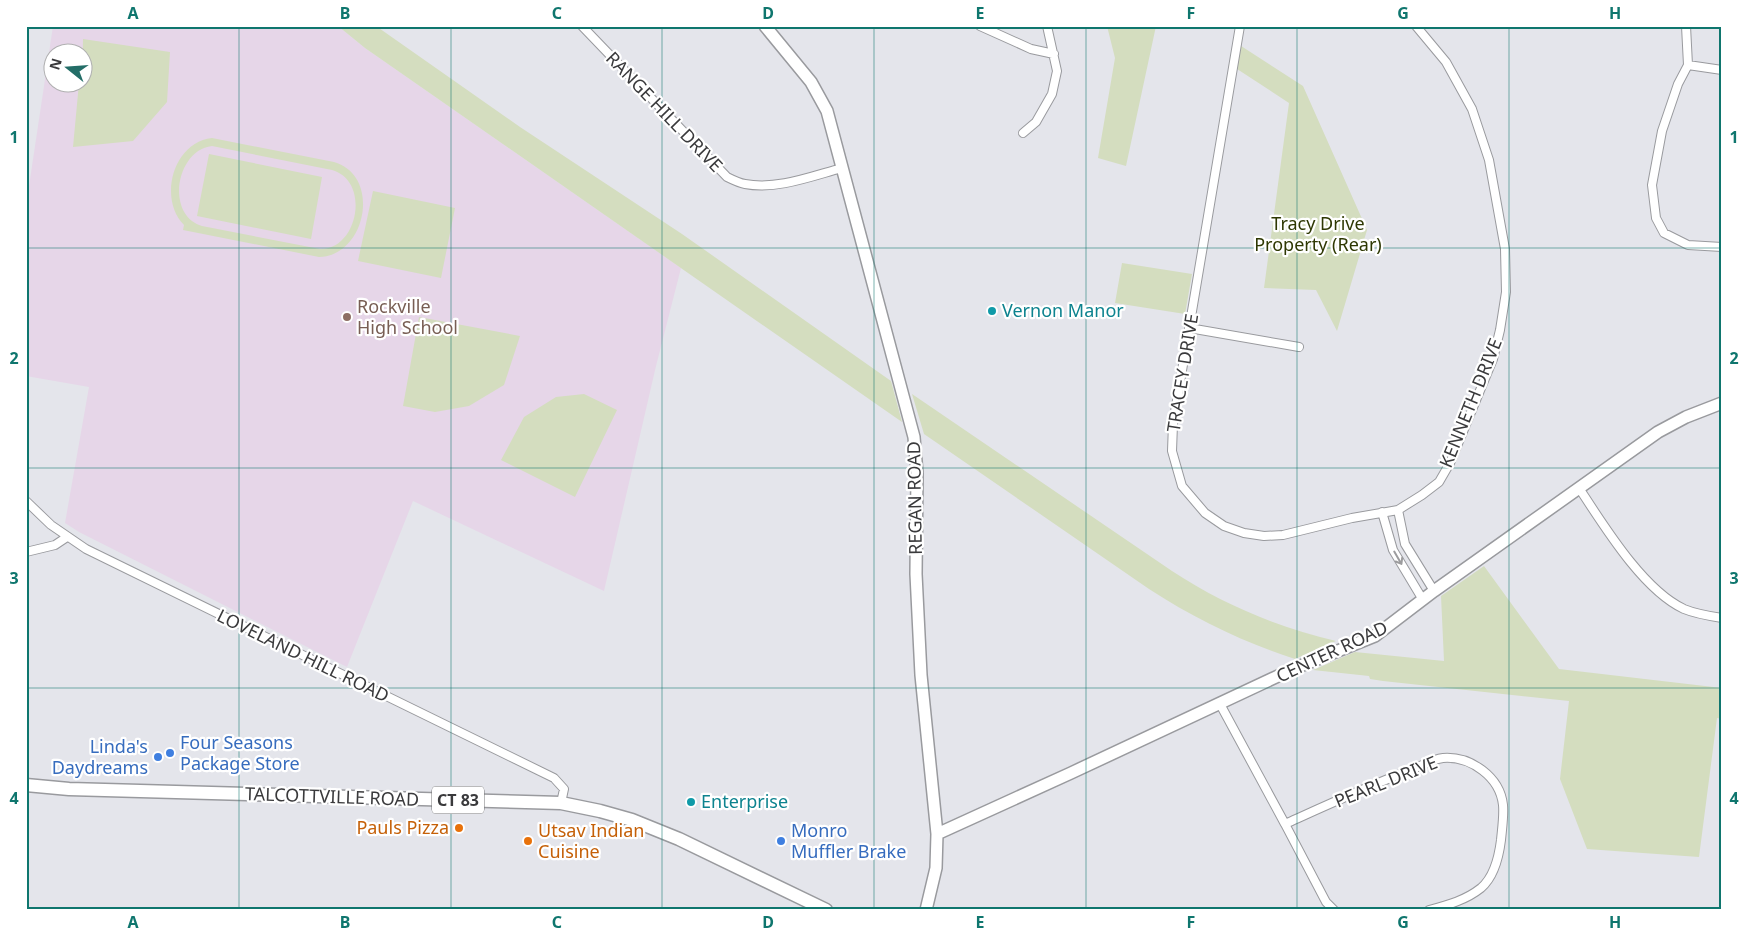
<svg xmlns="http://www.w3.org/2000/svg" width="1748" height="936" viewBox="0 0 1748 936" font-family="'Noto Sans',sans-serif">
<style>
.education{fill:#e6d6e8;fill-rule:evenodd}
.green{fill:#d4ddbf;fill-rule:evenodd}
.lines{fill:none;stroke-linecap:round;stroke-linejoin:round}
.street-casing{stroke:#999a9e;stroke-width:10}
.secondary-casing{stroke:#999a9e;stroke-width:14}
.primary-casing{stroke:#999a9e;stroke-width:15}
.street{stroke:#fff;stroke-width:8}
.secondary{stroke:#fff;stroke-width:11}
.primary{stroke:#fff;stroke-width:12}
.oneway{stroke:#9c9c9e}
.grid{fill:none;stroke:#0f766e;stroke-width:1;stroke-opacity:0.55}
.culture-dot{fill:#0f9aa8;stroke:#fff;stroke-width:2}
.education-dot{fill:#8d6e63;stroke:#fff;stroke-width:2}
.shop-dot{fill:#3f7fe0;stroke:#fff;stroke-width:2}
.food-dot{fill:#e8710a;stroke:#fff;stroke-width:2}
.labels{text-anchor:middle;stroke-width:4.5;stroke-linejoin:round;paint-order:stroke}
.shield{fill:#fff;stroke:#757576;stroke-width:1}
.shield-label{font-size:16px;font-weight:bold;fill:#3a3a3c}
.street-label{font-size:18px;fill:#3a3a3c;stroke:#fff}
.park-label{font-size:18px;fill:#2e3803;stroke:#fff}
.education-label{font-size:18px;fill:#785e54;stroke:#fff;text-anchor:start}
.culture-label{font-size:18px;fill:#0d838f;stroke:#fff;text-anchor:start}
.shop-label{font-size:18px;fill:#366cbe;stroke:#fff;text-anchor:start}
.food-label{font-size:18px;fill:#c56008;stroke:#fff;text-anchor:end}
.neatline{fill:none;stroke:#0f766e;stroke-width:2}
.grid-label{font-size:16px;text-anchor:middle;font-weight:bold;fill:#0f766e}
</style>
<rect width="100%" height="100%" fill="#e4e5eb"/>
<path class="education" d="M53,26H338L365,48L681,268L656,366L604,591L413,501L347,667L79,532L65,523L89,387L26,376V206ZM52,52H82V82H52Z"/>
<path class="green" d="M338,26H376L520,127L682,234L891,381L902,422L365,48Z
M1107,26H1156L1126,166L1098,158L1115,58Z
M83,39L170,52L167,102L133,141L73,147L79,83L82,82Z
M1238,44L1303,86L1367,230L1337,331L1316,290L1264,288L1289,103L1234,67Z
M212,138L334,162C382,176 366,256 319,257L183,230L184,225C158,199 173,142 212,138ZM212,146L332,170C371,181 358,250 320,249L202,226C165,215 176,150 212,146Z
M209,154L322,177L311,239L197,216Z
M373,191L455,208L441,278L358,261Z
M1122,263L1192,274L1185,314L1115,303Z
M419,317L520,336L504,385L469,406L435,412L403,406Z
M584,394L617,410L575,497L501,460L524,417L556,397Z
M912,394L1172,571C1222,604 1277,627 1336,641L1295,659C1243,642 1195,619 1149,589L924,434Z
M1484,566L1559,669L1722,688V719L1717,718L1699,857L1587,849L1560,779L1569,701L1383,681L1370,679L1369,676L1313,670L1355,652L1444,661L1441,596Z"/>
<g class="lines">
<defs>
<path id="street" d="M582,26L727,177C733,180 739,183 745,184C777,190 812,176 842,168
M980,26L1031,49L1054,54
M1240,26L1173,424L1172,451L1182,486L1205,513L1224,526L1244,533L1264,536L1283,535L1352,518L1398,510L1422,495L1439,482L1450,463L1493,359L1500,330L1506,292L1505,249L1489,160L1472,109L1446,62L1416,26
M1686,26L1688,65L1678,84L1662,131L1652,185L1656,218L1664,233L1688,245L1722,247
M1688,65L1722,70
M1023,133L1036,122L1052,94L1057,71L1047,26
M1189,328L1299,347
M1579,488C1604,526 1643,590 1684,609C1696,614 1709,616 1722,618
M26,501L51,525L86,549L554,778L564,789L561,803
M1398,510L1405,544L1434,591
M1382,512L1393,550L1423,600
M26,552L55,545L67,537
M1220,704L1285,824
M1334,910L1326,902L1285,824C1327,805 1368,786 1411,770C1421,766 1433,759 1443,758C1471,756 1500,777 1503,805C1504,816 1502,829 1501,840C1499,856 1495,876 1481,888C1466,900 1448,905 1429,910"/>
<path id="secondary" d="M765,26L811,82L827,111L914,437L917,473L916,574L921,675L937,834L936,868L926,910
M937,834L1071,773L1293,669L1375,636L1434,591L1658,432L1686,417L1722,403"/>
<path id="primary" d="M26,785L69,789L561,803L600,811L632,820L679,839L826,910"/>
</defs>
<use href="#street" class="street-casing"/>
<use href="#secondary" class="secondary-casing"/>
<use href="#primary" class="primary-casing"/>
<use href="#street" class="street"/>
<use href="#secondary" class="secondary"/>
<use href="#primary" class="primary"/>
</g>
<defs><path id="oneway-shaft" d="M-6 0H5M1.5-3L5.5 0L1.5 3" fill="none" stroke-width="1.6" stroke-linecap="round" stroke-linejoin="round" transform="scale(1.25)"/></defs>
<use class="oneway" href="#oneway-shaft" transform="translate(1398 558) rotate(60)"/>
<path class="grid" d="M239,26V910M451,26V910M662,26V910M874,26V910M1086,26V910M1297,26V910M1509,26V910M26,248H1722M26,468H1722M26,688H1722"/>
<g class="culture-dot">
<circle cx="992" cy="311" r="5"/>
<circle cx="691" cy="802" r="5"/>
</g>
<circle class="education-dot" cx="347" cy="317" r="5"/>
<g class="shop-dot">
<circle cx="170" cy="753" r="5"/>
<circle cx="158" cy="757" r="5"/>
<circle cx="781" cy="841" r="5"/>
</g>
<g class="food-dot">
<circle cx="459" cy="828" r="5"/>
<circle cx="528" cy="841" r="5"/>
</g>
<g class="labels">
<rect class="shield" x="432" y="786.5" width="52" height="27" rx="4"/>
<g class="shield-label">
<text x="458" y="806">CT 83</text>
</g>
<g class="street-label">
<text transform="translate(664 112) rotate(46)" y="6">RANGE HILL DRIVE</text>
<text transform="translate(1183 373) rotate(-81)" y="6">TRACEY DRIVE</text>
<text transform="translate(1471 403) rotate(-68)" y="6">KENNETH DRIVE</text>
<text transform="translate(915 498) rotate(-91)" y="6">REGAN ROAD</text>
<text transform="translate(1332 652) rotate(-25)" y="6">CENTER ROAD</text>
<text transform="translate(303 656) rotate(26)" y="6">LOVELAND HILL ROAD</text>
<text transform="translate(1386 782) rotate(-22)" y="6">PEARL DRIVE</text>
<text transform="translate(332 797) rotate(2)" y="6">TALCOTTVILLE ROAD</text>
</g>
<g class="park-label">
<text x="1318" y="230">Tracy Drive<tspan x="1318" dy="21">Property (Rear)</tspan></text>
</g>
<g class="education-label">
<text x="357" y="313">Rockville<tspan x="357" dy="21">High School</tspan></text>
</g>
<g class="culture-label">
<text x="1002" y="317">Vernon Manor</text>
<text x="701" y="808">Enterprise</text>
</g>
<g class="shop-label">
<text x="180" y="749">Four Seasons<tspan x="180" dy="21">Package Store</tspan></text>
<text x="148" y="753" text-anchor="end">Linda's<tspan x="148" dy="21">Daydreams</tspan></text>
<text x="791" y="837">Monro<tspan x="791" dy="21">Muffler Brake</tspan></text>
</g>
<g class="food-label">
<text x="449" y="834">Pauls Pizza</text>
<text x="538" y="837" text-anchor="start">Utsav Indian<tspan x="538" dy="21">Cuisine</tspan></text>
</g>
</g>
<rect width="1748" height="936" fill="none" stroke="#ffffff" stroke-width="55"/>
<g transform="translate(68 68) rotate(287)"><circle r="24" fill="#ffffff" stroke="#b0b0b1"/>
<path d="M0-4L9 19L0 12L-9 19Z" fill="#236d67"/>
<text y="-8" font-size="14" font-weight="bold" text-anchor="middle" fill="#3a3a3c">N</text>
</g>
<rect x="28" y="28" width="1692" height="880" class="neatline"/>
<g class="grid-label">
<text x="133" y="19">A</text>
<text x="345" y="19">B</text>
<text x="557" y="19">C</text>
<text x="768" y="19">D</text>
<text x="980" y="19">E</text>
<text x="1191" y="19">F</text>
<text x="1403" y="19">G</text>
<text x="1615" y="19">H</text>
<text x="14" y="143">1</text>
<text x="1734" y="143">1</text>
<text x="14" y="364">2</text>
<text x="1734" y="364">2</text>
<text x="14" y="584">3</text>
<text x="1734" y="584">3</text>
<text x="14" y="804">4</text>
<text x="1734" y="804">4</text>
<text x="133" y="928">A</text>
<text x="345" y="928">B</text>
<text x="557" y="928">C</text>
<text x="768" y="928">D</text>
<text x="980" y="928">E</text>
<text x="1191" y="928">F</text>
<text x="1403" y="928">G</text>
<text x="1615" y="928">H</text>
</g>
</svg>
